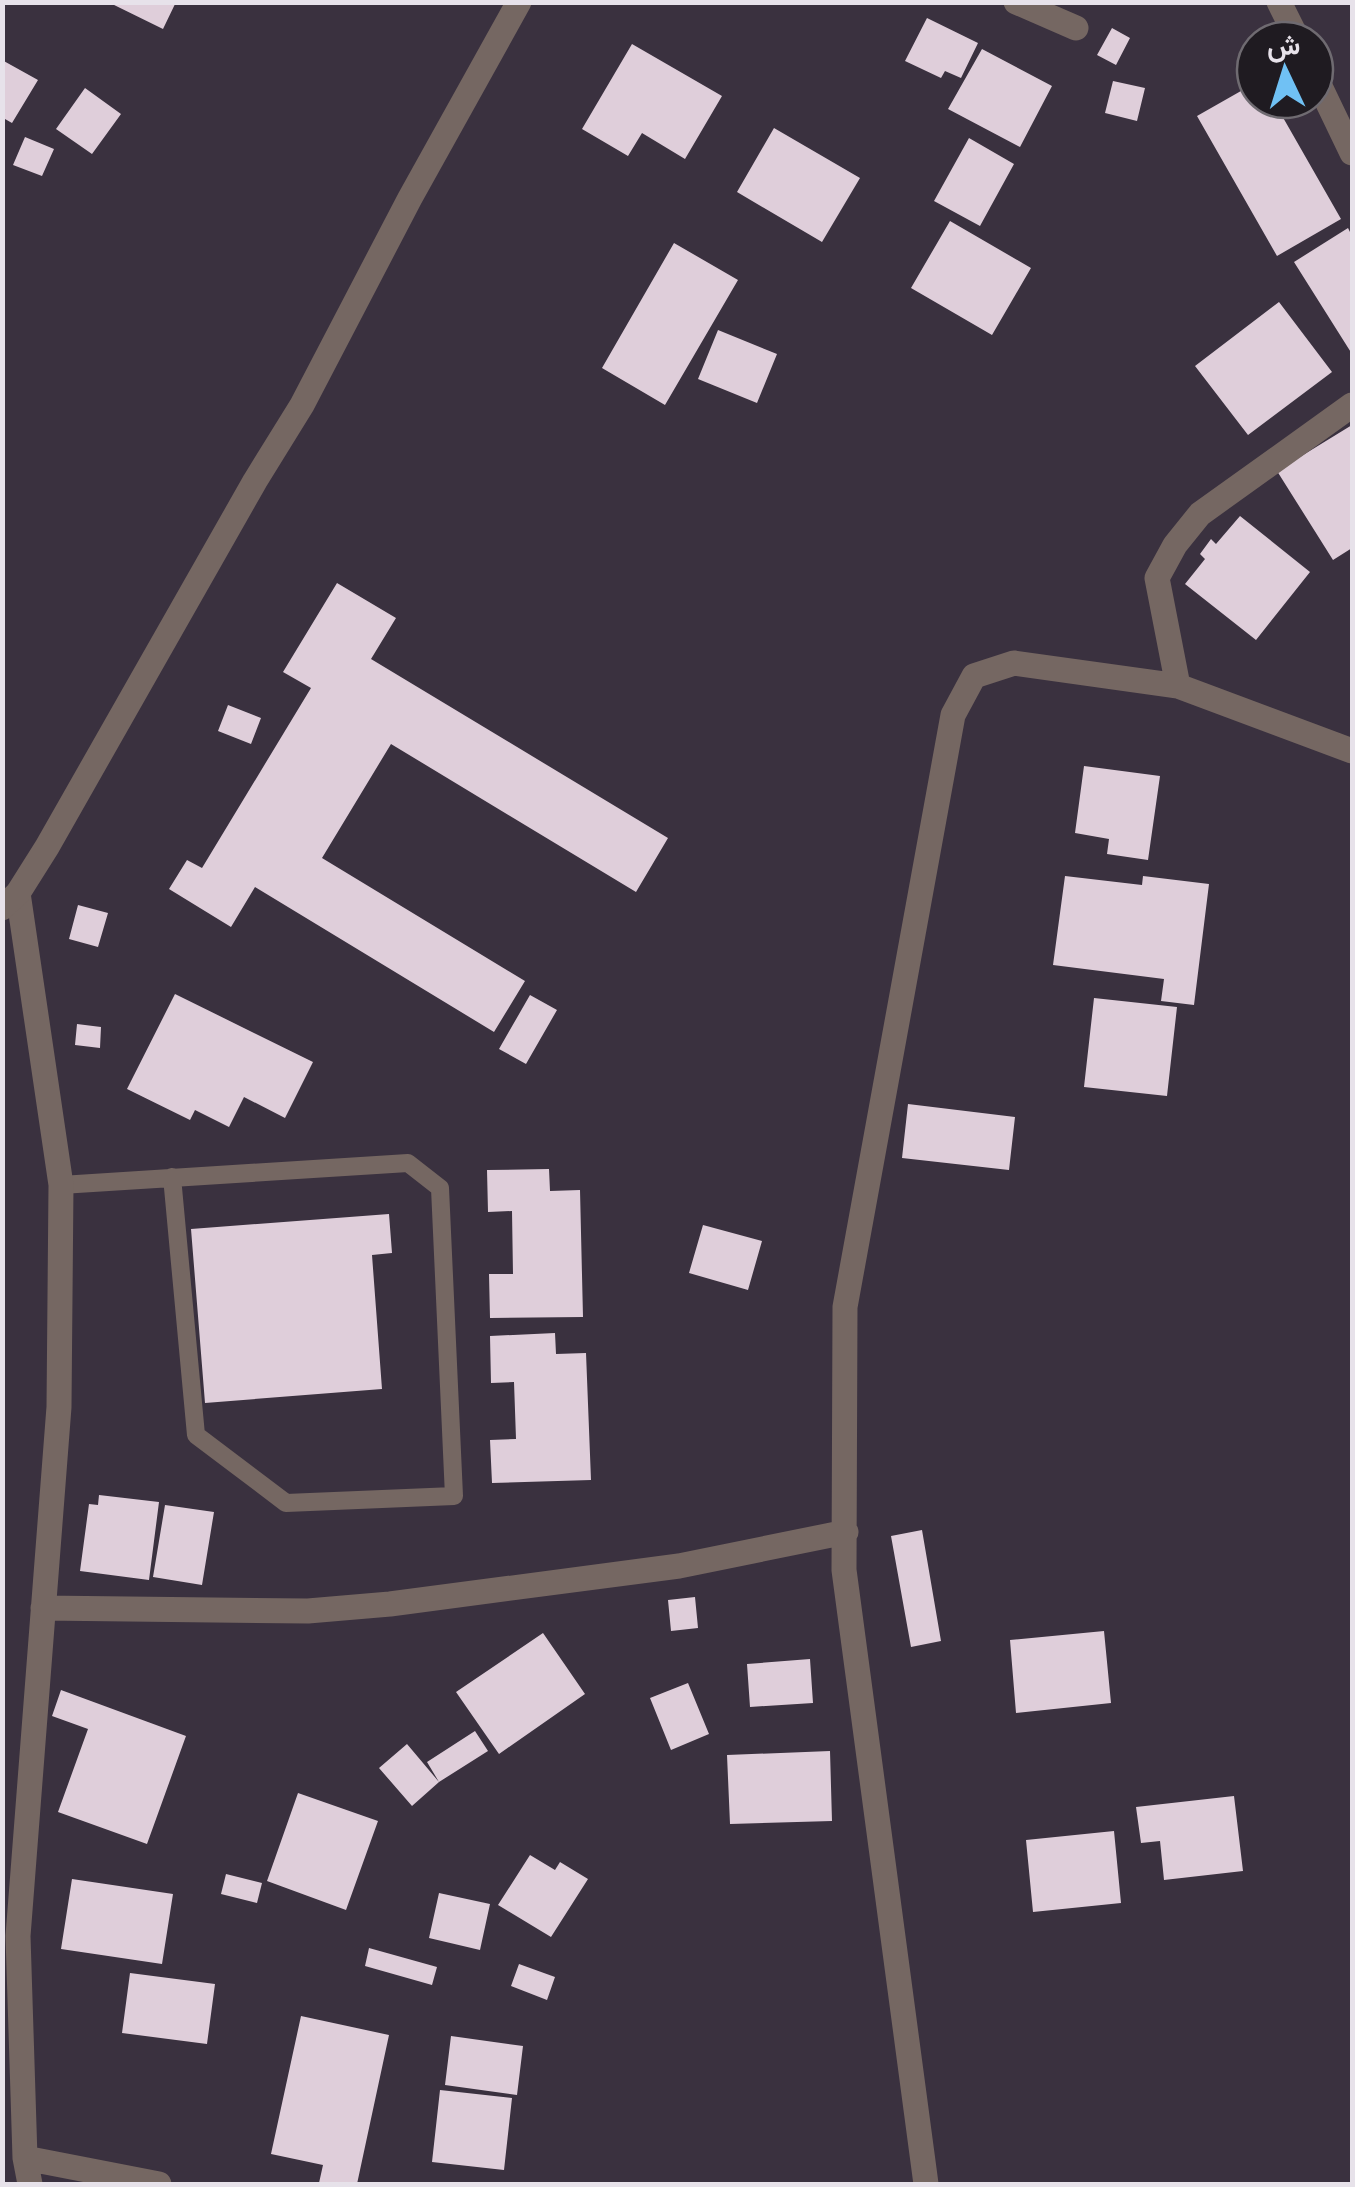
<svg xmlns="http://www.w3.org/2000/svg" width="1355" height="2187" viewBox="0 0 1355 2187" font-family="'Roboto Serif',Vazirmatn,serif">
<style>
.building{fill:#dfceda}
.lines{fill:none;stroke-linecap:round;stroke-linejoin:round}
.service{stroke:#756762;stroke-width:18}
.minor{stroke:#756762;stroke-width:25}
.tertiary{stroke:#756762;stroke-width:25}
</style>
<rect width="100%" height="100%" fill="#3a313f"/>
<path class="building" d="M108,2H176L163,29Z
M927,18L978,43L961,78L945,71L941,78L905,61Z
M1112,28L1130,38L1116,65L1097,55Z
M632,44L722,96L685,159L642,133L628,156L582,129Z
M982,49L1052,86L1020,147L948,109Z
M2,60L38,80L12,123L5,119L2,123Z
M1113,81L1145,88L1137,121L1105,113Z
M1255,83V100H1273L1341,219L1277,256L1197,116Z
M85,88L121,114L92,154L56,129Z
M774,128L860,178L822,242L737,192Z
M25,137L54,149L42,176L13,165Z
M969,138L1014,164L980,226L934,201Z
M950,221L1031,268L992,335L911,288Z
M1348,228L1352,236V354L1294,262Z
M674,243L738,280L665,405L602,368Z
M1279,302L1332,372L1248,435L1195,366Z
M718,330L777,354L757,403L698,379Z
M1352,425V548L1333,560L1277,471Z
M1240,516L1310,572L1256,640L1185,584L1205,559L1200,554L1211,539L1216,544Z
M337,583L396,618L371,659L668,838L636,892L391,744L322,858L525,981L494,1032L255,887L231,927L169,889L187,860L202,868L311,688L283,672Z
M228,705L261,718L251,744L218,731Z
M1084,766L1160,776L1148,860L1107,854L1109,839L1075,833Z
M1065,876L1142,885L1143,876L1209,884L1194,1005L1161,1001L1164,979L1053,965Z
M78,905L108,913L98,947L69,939Z
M175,994L313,1062L285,1118L244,1097L229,1127L195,1110L190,1120L127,1089Z
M530,995L557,1010L526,1064L499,1049Z
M1094,998L1177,1007L1167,1096L1084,1087Z
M77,1024L101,1027L100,1048L75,1045Z
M908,1104L1015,1117L1009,1170L902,1158Z
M549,1169L550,1191L580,1190L583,1317L490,1318L489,1274H513L512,1211L488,1212L487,1170Z
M389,1214L392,1253L372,1255L382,1389L205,1403L191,1229Z
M703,1225L762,1241L748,1290L689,1273Z
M555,1333L556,1354L586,1353L591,1480L492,1483L490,1440L516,1439L514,1382L491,1383L490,1336Z
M99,1495L159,1502L149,1580L80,1571L89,1504L98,1505Z
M165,1505L214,1512L202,1585L153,1577Z
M922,1530L941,1641L911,1647L891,1536Z
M695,1597L698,1628L671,1631L668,1600Z
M1104,1631L1111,1703L1016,1713L1010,1640Z
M543,1633L585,1694L499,1754L456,1692Z
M810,1659L813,1703L750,1707L747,1664Z
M688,1683L709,1734L671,1750L650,1698Z
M61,1690L186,1736L147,1844L58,1812L88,1729L52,1716Z
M475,1731L488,1751L439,1782L427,1762Z
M407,1744L439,1782L412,1806L379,1768Z
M830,1751L832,1821L730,1824L727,1755Z
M298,1793L378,1821L346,1910L267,1881Z
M1234,1796L1243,1871L1164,1880L1160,1841L1141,1843L1136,1807Z
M1114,1831L1121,1903L1033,1912L1026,1840Z
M530,1855L555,1870L560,1862L588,1879L551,1937L498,1905Z
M226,1874L262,1883L257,1903L221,1894Z
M72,1879L173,1894L162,1964L61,1949Z
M439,1893L490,1904L480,1950L429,1938Z
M369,1948L437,1967L432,1985L365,1966Z
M519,1964L555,1977L547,2000L511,1986Z
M130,1973L215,1984L207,2044L122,2033Z
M301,2016L389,2035L357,2184L319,2183L323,2165L271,2154Z
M451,2036L523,2046L517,2095L445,2085Z
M440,2090L512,2098L504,2170L432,2162Z"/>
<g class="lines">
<path class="service" d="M61,1185L408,1163L440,1188L454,1496L286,1503L196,1435L172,1177"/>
<path class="minor" d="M1016,2L1076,28
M1279,2L1298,40
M1315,76L1352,153
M1352,405L1200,514L1175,545L1157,578L1178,686L1352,751
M18,893L61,1185L59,1407L18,1936L25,2158L30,2184
M43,1608L308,1611L390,1604L679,1566L846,1532
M25,2158L159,2184
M926,2184L844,1570L845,1307L953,715L974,676L1014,663L1178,686"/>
<path class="tertiary" d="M2,908L18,893L47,847L255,481L302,405L410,198L519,2"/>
</g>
<rect width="1355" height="2187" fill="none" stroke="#e7e2ea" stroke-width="10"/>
<g transform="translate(1285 70) rotate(356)"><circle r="48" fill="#1f1b21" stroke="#6f6b71" stroke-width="2.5"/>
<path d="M0-8L18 38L0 25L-18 38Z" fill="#70c1f4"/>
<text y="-15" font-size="28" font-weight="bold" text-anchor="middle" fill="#e7e2ea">ش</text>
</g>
</svg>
